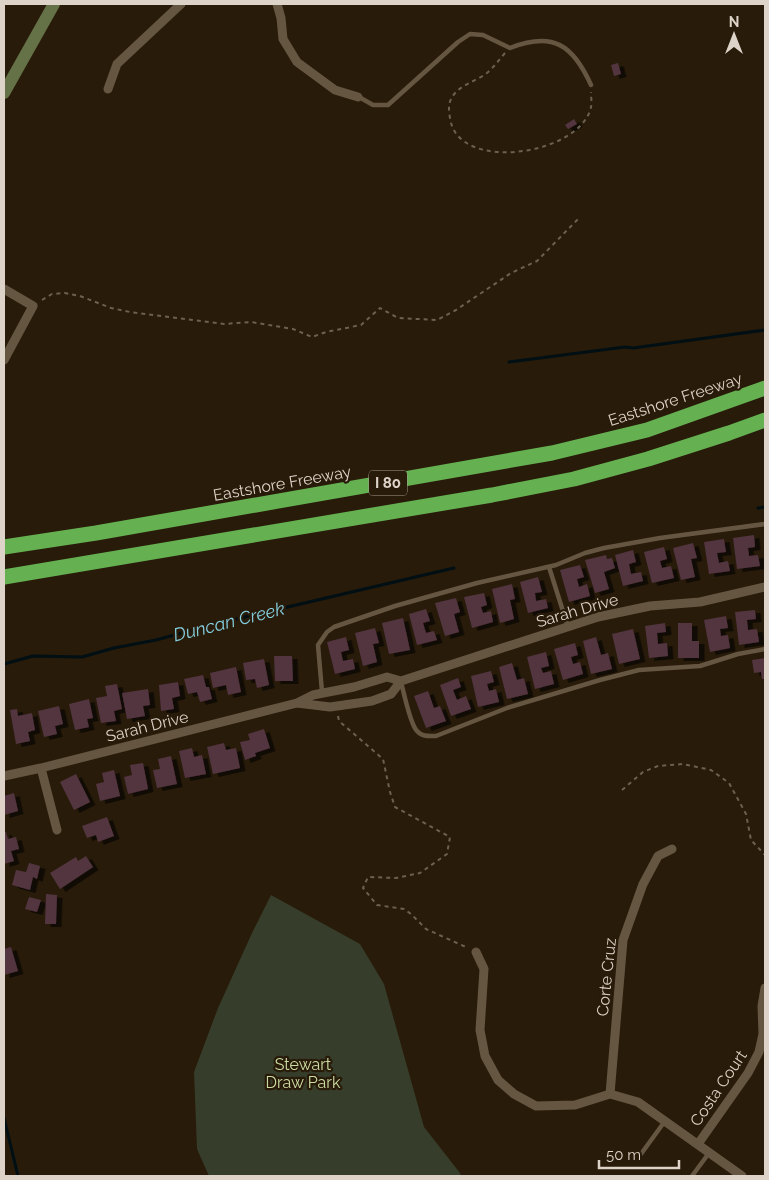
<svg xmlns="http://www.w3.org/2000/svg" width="769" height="1180" viewBox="0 0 769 1180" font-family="Raleway,sans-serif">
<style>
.green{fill:#373d2b}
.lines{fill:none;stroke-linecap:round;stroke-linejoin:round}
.stream{stroke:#000f14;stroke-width:3}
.building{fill:#523441;filter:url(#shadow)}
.path{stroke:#6c6051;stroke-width:2;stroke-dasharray:4 4;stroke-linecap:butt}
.lane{stroke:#655642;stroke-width:4.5}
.street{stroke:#655642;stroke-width:9}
.secondary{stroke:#657147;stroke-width:12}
.highway{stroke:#65b152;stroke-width:15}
.labels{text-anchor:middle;stroke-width:4.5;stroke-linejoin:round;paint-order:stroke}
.shield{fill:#281b09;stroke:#a79c8f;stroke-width:1}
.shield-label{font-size:15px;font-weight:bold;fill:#ddd3c8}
.street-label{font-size:16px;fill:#ddd3c8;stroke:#281b09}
.park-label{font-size:16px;fill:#ccdda4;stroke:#281b09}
.water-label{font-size:18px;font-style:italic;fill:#85cfe0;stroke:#281b09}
</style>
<defs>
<filter id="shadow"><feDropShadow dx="5.5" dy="3" stdDeviation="0" flood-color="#0009"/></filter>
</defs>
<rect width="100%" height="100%" fill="#281b09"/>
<path class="green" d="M271,895L360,944L384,984L424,1127L460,1173L461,1176H209L197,1149L194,1072L218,1008L252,933Z"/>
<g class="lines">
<path class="stream" d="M509,362L625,347L633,348L765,330
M758,508L765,507
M4,664L33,656L82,657L114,648L156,640L215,624L454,568
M4,1118L18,1176"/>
</g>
<path class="building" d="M618,63L621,74L614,76L611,65Z
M574,119L577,124L568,129L565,125Z
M754,535L755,547L748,548L749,556L758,555L760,566L737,569L733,538Z
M724,539L726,552L717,553L719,563L728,561L730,571L709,574L704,542Z
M693,543L697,558L691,559L695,577L681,580L673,548Z
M664,547L667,559L660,561L662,568L671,566L674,578L652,583L644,552Z
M633,550L636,562L629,564L631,574L641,572L643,581L623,586L615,555Z
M606,555L607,559L612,558L615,568L604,572L609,589L595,593L585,560Z
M580,565L584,577L577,579L579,587L587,584L590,596L569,602L560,570Z
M538,577L542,592L535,593L536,601L546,599L548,608L528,613L520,582Z
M512,584L515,599L510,600L514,619L500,623L492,589Z
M484,593L487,605L481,607L483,613L491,611L493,622L472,628L464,597Z
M456,598L460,612L454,614L459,632L445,636L435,603Z
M426,609L430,621L423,623L426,633L434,631L437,640L417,645L409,614Z
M755,610L756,619L747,620L748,630L757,629L759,642L739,645L735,612Z
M726,616L728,628L720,629L721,636L728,635L730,648L710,652L704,620Z
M403,618L410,650L389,654L382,623Z
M665,623L666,632L657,633L658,644L667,643L668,656L649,658L645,626Z
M678,623H692V641H699V658H678Z
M375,628L379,643L373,644L377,662L363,666L355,633Z
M633,629L640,659L619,664L612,634Z
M346,637L349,650L341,652L343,661L353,659L355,669L335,674L327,642Z
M596,637L601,655L608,653L612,669L591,674L583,641Z
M575,643L578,655L571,657L573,664L580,662L583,674L563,680L554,649Z
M546,652L549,666L541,668L543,673L551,671L554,684L535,689L527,657Z
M274,656H292L293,681H275Z
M765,658V679H762L761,672L754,673L752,660Z
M264,659L269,685L257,688L255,679L246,680L243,663Z
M512,663L517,680L524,678L528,694L507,699L499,667Z
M236,667L241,692L228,695L226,685L213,688L210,673Z
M491,671L494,682L487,684L489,691L496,689L499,702L478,707L471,676Z
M203,675L206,687H209L212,699L200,702L197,692L188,694L184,679Z
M458,678L461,687L453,690L457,700L466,696L471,709L451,716L440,685Z
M178,682L180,696L172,698L174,709L161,711L159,685Z
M117,684L122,709L114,711L116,721L101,723L96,698L107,696L105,686Z
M148,689L150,705L143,706L145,716L127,719L122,693Z
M428,691L434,708L440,706L446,721L426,728L414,696Z
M89,699L93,718L87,719L89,727L75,730L69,704Z
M59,706L63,724L55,726L57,734L44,737L38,711Z
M17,709L18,716L32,713L35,730L28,732L30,741L16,744L10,710Z
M264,729L270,748L255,753L256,756L245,760L240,742L250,740L248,734Z
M224,743L226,750L236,748L240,768L213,774L207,747Z
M192,748L194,757L202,755L206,774L185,778L179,751Z
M171,756L177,784L157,788L153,770L160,769L158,759Z
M143,763L148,789L128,794L124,777L132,775L130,765Z
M114,770L120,796L100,801L96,784L104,782L102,773Z
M76,774L90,802L74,810L60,782Z
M14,793L18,811L4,815V796Z
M107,817L114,836L98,842L96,835L87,838L82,826Z
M4,832H6L8,839L16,837L19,849L11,851L14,861L4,864Z
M86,856L93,867L60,889L50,873L76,857L78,861Z
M29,863L40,866L37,879L33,877L30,890L12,885L16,870L26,872Z
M46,894L57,895L56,924H45Z
M29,897L41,900L37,912L25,909Z
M11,947L18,971L4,975V949Z"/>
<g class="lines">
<path class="path" d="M505,53C499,60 494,67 487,73C475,82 458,85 451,99C448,106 449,111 450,118C457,174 581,155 591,107C592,103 591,97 591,92
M42,300L52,294L65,293L80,296L111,308L130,312L224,324L251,322L293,329L312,337L326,332L361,325L380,308L398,318L437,320L456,310L511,273L537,261L580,217
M338,716L339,721L383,759L390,792L395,807L450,837L447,854L420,873L396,878L368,877L363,888L377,905L404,909L411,914L426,929L468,948
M622,790L643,772L658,766L683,764L711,770L729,783L746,814L751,840L765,855"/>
<path class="lane" d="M359,97L373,105H388L458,42L470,34L483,35L510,48C553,31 573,45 591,85
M549,567L568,627
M401,682C404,693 410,724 417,731C422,737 429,736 436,736L507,708L600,680L639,670L700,666L738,654L765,649
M322,692L318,645L327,632L334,627L395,606L477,583L556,565L585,553L604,548L660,538L765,524
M641,1154L665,1121
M692,1176L709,1153"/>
<path class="street" d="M277,4L281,18L283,39L297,62L335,90L358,97
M108,89L117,64L181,4
M4,289L33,306L4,360
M401,681L598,617L650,606L700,602L765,587
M41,768L57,830
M4,776L41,768L297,703L313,695L354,687L387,677L401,681L391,694L372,701L330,707L297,703
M476,952L484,969L480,1030L485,1056L498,1080L514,1094L536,1106L575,1105L610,1094
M610,1094L623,940L643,884L658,856L672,849
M610,1094L638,1102L742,1176
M698,1144L748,1073L759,1052L763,1034L762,1006L765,988"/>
<path class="secondary" d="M4,93L54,4"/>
<path class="highway" d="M4,547L96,533L552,453L647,430L765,388
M4,577L492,495L574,479L648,459L729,433L765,420"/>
</g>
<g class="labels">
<rect class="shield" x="369" y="470.5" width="38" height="25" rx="4"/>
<g class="shield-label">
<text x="388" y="488">I 80</text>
</g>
<g class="street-label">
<text transform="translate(675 399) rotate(-18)" y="6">Eastshore Freeway</text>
<text transform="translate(282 483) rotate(-10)" y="6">Eastshore Freeway</text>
<text transform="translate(577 610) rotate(-16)" y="6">Sarah Drive</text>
<text transform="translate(147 726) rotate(-14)" y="6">Sarah Drive</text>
<text transform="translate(606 977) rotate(-84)" y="6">Corte Cruz</text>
<text transform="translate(718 1088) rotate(-56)" y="6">Costa Court</text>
</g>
<g class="park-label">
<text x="303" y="1070">Stewart<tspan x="303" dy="18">Draw Park</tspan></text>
</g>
<g class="water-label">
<text transform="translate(229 622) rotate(-14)" y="6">Duncan Creek</text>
</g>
</g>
<rect width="769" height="1180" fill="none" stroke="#ddd3c8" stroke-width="10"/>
<g transform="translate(734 35)" stroke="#281b09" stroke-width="4" paint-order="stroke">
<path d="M0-4L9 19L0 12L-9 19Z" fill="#ddd3c8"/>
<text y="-8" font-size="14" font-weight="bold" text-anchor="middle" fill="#ddd3c8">N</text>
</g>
<path d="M599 1160v8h80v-8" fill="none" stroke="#ddd3c8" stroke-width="2.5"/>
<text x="606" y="1160" font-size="15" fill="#ddd3c8" stroke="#281b09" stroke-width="4" paint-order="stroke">50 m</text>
</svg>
